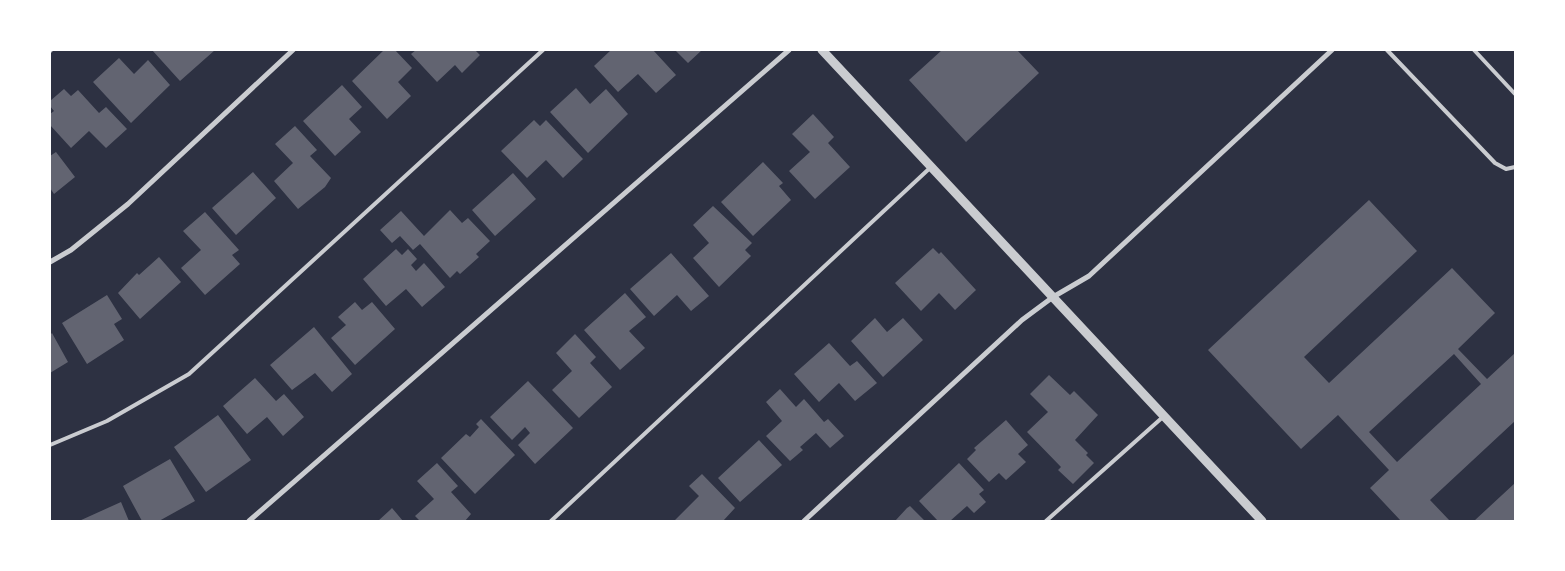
<svg xmlns="http://www.w3.org/2000/svg" width="1565" height="571" viewBox="0 0 1565 571" font-family="Literata,serif">
<style>
.building{fill:#626471;fill-rule:evenodd}
.lines{fill:none;stroke-linecap:round;stroke-linejoin:round}
.service{stroke:#caccd0;stroke-width:4}
.minor{stroke:#caccd0;stroke-width:5}
.tertiary{stroke:#caccd0;stroke-width:9}
</style>
<rect width="100%" height="100%" fill="#2d3142"/>
<path class="building" d="M152,50H215L180,81Z
M384,50H395L412,68L398,82L411,96L387,119L352,81Z
M416,50H475L480,55L462,73L455,65L437,82L411,54Z
M611,50H653L676,75L656,93L638,74L618,92L594,66Z
M675,50H702L688,63Z
M942,50H1017L1039,73L966,142L909,80Z
M119,58L134,74L148,60L170,85L131,123L93,82Z
M342,85L362,107L349,119L361,132L335,156L303,121Z
M576,88L590,104L606,89L628,114L588,153L550,112Z
M64,89L71,96L78,90L99,113L106,107L127,129L106,148L89,131L71,148L50,125V114L54,111L50,106V101Z
M813,114L834,137L828,143L850,167L815,199L789,171L810,152L792,134Z
M534,120L540,126L546,120L583,159L563,178L546,160L527,178L501,151Z
M295,126L317,150L310,156L331,178L325,187L298,209L274,181L293,163L275,144Z
M56,152L75,177L54,194L50,188V156Z
M763,162L783,183L779,186L791,200L753,236L721,202Z
M253,172L276,198L236,235L212,208Z
M513,173L536,199L495,236L472,210Z
M1369,200L1417,251L1304,357L1329,383L1452,268L1495,313L1458,349L1487,379L1515,353V421L1430,500L1450,521H1401L1370,488L1389,470L1338,415L1301,449L1208,350ZM1454,354L1481,384L1397,462L1369,432Z
M713,206L752,243L745,250L751,256L719,287L693,258L709,243L693,225Z
M450,210L462,223L468,218L490,241L476,254L479,257L460,274L457,271L450,278L420,244L413,250L400,236L392,243L380,230L401,211L424,236Z
M205,212L239,250L232,255L240,264L205,295L181,268L201,250L183,231Z
M933,248L939,254L941,252L976,290L955,310L939,293L921,311L895,283Z
M396,249L402,255L408,249L417,259L411,265L416,271L424,263L445,287L422,307L406,289L386,306L363,279Z
M671,253L709,296L691,311L677,295L654,316L630,289Z
M159,257L181,282L140,319L118,293L137,273L139,275Z
M625,293L646,317L629,331L645,348L620,370L584,330Z
M107,295L122,319L114,324L124,340L87,364L62,323Z
M355,302L362,310L372,302L395,329L355,365L331,338L346,325L338,317Z
M875,318L887,332L903,318L923,340L883,377L851,341Z
M314,327L352,374L332,392L315,373L292,390L270,365Z
M52,333L68,362L50,373V335Z
M575,334L596,357L590,363L612,387L579,418L552,390L572,371L556,353Z
M829,343L850,366L857,361L877,383L855,401L839,383L819,402L794,374Z
M1049,375L1070,395L1074,391L1098,415L1075,440L1088,453L1086,455L1094,463L1073,484L1058,470L1061,467L1027,432L1048,412L1030,394Z
M255,378L276,401L284,394L304,417L283,436L267,417L247,434L223,406Z
M528,381L573,428L535,464L518,445L530,433L525,427L512,440L490,417Z
M780,389L796,407L804,399L824,422L828,419L844,436L830,448L816,433L800,447L803,450L790,461L766,436L782,421L766,402Z
M218,415L251,460L206,492L174,447Z
M481,419L515,455L475,494L441,458L466,434L470,437L479,427L476,424Z
M1006,420L1028,445L1018,454L1026,462L1006,480L999,473L989,482L967,459L976,450L974,448Z
M759,440L782,465L740,502L718,478Z
M170,459L195,501L159,521H142L123,486Z
M437,463L458,486L451,492L471,514L465,521H420L415,516L434,499L417,481Z
M959,463L984,490L979,494L986,502L974,513L967,506L950,521H938L919,501Z
M702,474L735,508L723,521H674L699,496L689,486Z
M1515,483V521H1474Z
M121,502L129,521H79Z
M910,506L925,521H895L907,508Z
M392,508L403,521H378L390,510Z"/>
<g class="lines">
<path class="service" d="M1387,50L1495,163L1506,169L1515,167
M1474,50L1515,94
M50,51L51,50
M50,445L107,421L189,374L543,50
M551,521L931,167
M1046,521L1164,416"/>
<path class="minor" d="M50,262L71,250L128,204L293,50
M249,521L789,50
M804,521L1022,320L1053,297L1089,276L1332,50"/>
<path class="tertiary" d="M822,50L1262,521"/>
</g>
<rect width="1565" height="571" fill="none" stroke="#ffffff" stroke-width="102"/>
</svg>
